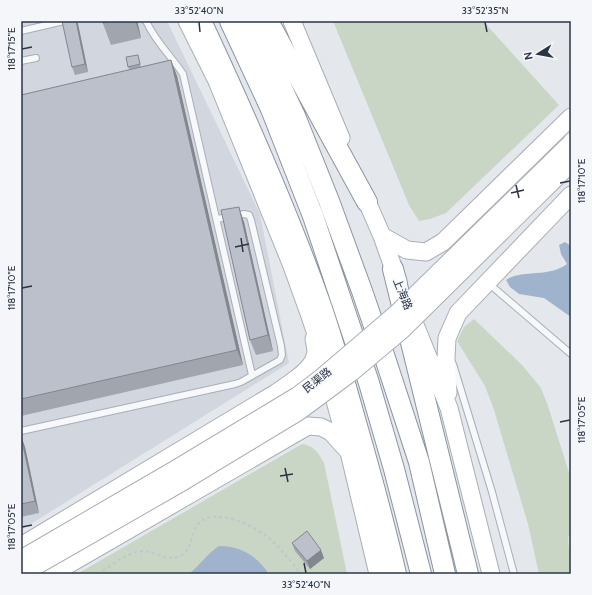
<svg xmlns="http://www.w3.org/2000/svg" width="592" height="595" viewBox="0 0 592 595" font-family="Cabin,'Noto Sans SC',sans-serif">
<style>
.built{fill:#d2d6de}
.green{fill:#c9d6c5}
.water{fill:#9fb4cc}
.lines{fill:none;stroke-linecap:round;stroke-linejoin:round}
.service-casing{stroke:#a9aeb7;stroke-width:8}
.secondary-casing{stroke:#a9aeb7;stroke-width:19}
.trunk-casing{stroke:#8b94a3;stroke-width:22}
.path{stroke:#c2c5cb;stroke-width:2;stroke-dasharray:3 3;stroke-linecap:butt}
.service{stroke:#f7f8fa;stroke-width:6}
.secondary{stroke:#fff;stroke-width:17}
.trunk{stroke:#fff;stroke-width:20}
.secondary-bridge-casing{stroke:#a9aeb7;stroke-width:19;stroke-linecap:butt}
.secondary-bridge{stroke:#fff;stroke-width:17}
.wall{fill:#a1a5ae}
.shaded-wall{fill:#83868d}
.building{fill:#bbc0ca;stroke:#83868d}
.ticks{fill:none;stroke:#2b3445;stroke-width:1.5}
.labels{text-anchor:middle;stroke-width:3;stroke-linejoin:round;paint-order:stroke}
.street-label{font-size:11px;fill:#2b3445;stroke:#f4f6f9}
.neatline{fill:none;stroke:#2b3445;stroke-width:1.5}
.ticks-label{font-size:10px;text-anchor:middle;fill:#2b3445}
</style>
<rect width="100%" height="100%" fill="#e4e7ec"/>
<path class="built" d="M21,21H167L260,214L289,363L21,530Z"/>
<path class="green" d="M333,21H483L559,105L446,213L430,219L419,221L409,205Z
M474,319L522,365L541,388L548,406L571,479V533L568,537L569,550L571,553V574H539L528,524L494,410L485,386L457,341L464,327Z
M302,444C314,445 319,454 324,463L347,574H77Z"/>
<path class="water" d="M565,242L571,246V317L544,298L519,294L510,287L506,280C521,269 549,278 567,264L561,254L559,245Z
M219,546C241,546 257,556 269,574H189C200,565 208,553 219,546Z"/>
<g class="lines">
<defs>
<path id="service" d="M146,21C155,41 171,56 183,74L252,375
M21,31L64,21
M21,61L36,58
M494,288L571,354
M453,364L492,492L514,574
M21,431L235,384L241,382L280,360L282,355L281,346L251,220L249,215L244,214L217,219"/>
<path id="secondary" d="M187,21L217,81L292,266L310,316L320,346L349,452L378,574
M292,21L341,138
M362,190L382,236L398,281
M382,236L407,250L426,252L443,242L571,117
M411,315L449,408L491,574
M448,393L446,358L447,338L458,313L571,195
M21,546L276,393C288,384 312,371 315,356C317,351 315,344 314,339
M52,574L308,426L321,427L331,432L348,451"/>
<path id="trunk" d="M201,21C244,113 285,205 319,300C333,339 344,379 355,419C370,471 384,522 396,574
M230,21L271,109L313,216L369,383L394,469L421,574
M250,21L295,116L329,201L362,291L385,358L419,462L445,574
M268,21L367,202
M393,269L468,574"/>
</defs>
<use href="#service" class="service-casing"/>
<use href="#secondary" class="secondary-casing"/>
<use href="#trunk" class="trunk-casing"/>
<path class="path" d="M98,574C111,566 128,551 144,551C155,552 165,560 177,557C195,551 189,533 199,523C216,506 260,528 273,542C283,551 292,563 301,574"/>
<use href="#service" class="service"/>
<use href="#secondary" class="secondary"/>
<use href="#trunk" class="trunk"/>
<defs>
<path id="secondary-bridge" d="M21,559L174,470L297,396L321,378L396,314L571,143
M22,574L179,484L298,412L352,372L402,330L571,163"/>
</defs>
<use href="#secondary-bridge" class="secondary-bridge-casing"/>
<use href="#secondary-bridge" class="secondary-bridge"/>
</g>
<path class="wall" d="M102,21H137L141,38L111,45Z
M78,24L88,72L75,75L72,67Z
M139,59L141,67L171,60L177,76L243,365L21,416V95L130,70L128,67Z
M244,222L273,351L256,355L250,340Z
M21,436L25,447L39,513L21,517Z
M292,543L324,558L310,569L295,551Z"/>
<path class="shaded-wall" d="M76,21H77L78,24L88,72L85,64Z
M135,21H137L138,24L141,38Z
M171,60L177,76L243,365L237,350Z
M239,207L244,222L273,351L268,335Z
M21,436L25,447L39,513L35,501Z
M321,550L324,558L310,569L307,561Z"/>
<path class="building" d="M62,21H76L85,64L72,67Z
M102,21H111L103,23Z
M138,55L140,64L128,67L126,57Z
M171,60L237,350L21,399V95Z
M239,207L268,335L250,340L221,210Z
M21,436L35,501L21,504Z
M307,531L321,550L307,561L292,543Z"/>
<path class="ticks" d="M199,22L200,32M485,22L487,32M22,49L32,47M560,183L570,181M516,185L519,198M511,193L524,190M241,238L243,252M235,247L249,244M22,288L32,286M560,422L570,420M285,468L288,482M280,476L293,474M22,527L32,525M304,563L306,573"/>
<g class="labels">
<g class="street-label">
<text transform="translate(403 294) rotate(68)" y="4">上海路</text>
<text transform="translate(317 380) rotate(-38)" y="4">民渠路</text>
</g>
</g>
<rect width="592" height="595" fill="none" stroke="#f4f6f9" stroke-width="44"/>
<g transform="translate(538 54) rotate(259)" stroke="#f4f6f9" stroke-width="3" paint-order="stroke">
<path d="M0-3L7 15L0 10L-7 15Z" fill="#2b3445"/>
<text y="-6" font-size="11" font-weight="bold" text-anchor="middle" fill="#2b3445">N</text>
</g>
<rect x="22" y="22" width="548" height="551" class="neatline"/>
<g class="ticks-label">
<text x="199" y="14">33°52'40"N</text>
<text x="485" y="14">33°52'35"N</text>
<text transform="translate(11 49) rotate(-90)" y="4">118°17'15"E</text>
<text transform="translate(581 181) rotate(-90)" y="4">118°17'10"E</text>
<text transform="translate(11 288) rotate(-90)" y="4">118°17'10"E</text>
<text transform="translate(581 420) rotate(-90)" y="4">118°17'05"E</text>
<text transform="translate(11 527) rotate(-90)" y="4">118°17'05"E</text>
<text x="306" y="588">33°52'40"N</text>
</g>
</svg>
